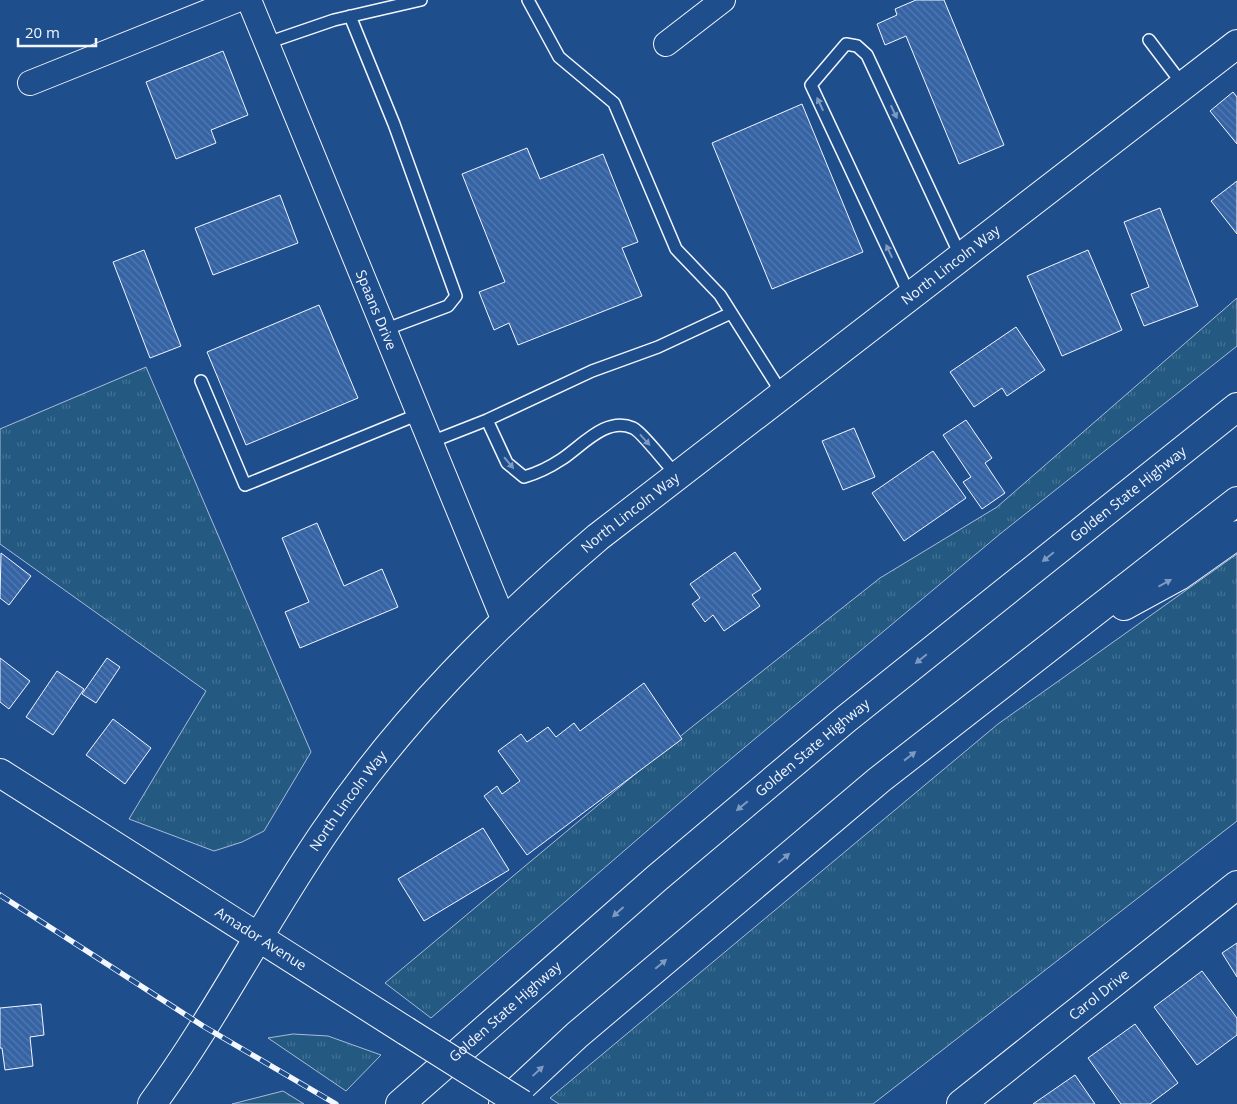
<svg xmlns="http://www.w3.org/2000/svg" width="1237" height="1104" viewBox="0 0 1237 1104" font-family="'Open Sans',sans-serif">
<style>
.grass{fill:url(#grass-tufts);stroke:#a8bbd7}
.building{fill:url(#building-back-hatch);stroke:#f2f6ff}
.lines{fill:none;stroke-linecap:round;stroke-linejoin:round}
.service-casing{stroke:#f2f6ff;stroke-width:14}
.minor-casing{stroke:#f2f6ff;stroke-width:26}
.tertiary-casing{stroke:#f2f6ff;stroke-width:30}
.motorway-casing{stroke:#f2f6ff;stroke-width:30}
.service{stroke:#1f4e8c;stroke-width:11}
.minor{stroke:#1f4e8c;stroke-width:24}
.tertiary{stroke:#1f4e8c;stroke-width:28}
.motorway{stroke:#1f4e8c;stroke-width:28}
.rail-casing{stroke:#f2f6ff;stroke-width:5.5}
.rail{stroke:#1f4e8c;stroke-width:4;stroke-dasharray:11;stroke-linecap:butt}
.tertiary-bridge-casing{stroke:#f2f6ff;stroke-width:30;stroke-linecap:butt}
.tertiary-bridge{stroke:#1f4e8c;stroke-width:28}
.oneway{fill:#7e9ac0}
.labels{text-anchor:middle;stroke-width:4;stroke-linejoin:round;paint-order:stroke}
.street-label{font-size:14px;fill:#f2f6ff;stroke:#1f4e8c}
</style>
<defs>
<pattern id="grass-tufts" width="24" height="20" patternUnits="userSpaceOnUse" patternTransform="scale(1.25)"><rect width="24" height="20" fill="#245a82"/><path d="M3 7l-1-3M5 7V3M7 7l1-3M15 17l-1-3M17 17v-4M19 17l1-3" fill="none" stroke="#447295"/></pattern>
<pattern id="building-back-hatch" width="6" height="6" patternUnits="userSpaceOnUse" patternTransform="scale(1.25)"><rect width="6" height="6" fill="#3563a3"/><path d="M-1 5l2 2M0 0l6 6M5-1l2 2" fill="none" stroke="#537ab1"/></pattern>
</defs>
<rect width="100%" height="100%" fill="#1f4e8c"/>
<path class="grass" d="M1237,298V346L1000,534L714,773L431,1018L385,983L688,730L880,578L997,507Z
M146,367L311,752L264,831L242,842L214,851L129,819L206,691L0,544V429Z
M1237,554V821L873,1104H559L550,1098L998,724Z
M293,1034L328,1036L381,1055L346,1091L268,1038Z
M283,1091L304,1104H232Z"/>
<path class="building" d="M916,0H944L1004,145L959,164L906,36L885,45L877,24L897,15L895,9Z
M223,51L248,115L211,130L216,143L176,159L146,82Z
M1233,92L1237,97V144L1210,111Z
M802,104L863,252L772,289L712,143Z
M527,148L540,179L603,154L638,242L622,248L642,296L518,345L509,323L494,330L479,292L505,282L462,174Z
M1237,181V234L1211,201Z
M280,195L298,243L213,275L195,228Z
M1160,208L1198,306L1144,326L1131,294L1149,287L1124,222Z
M144,250L181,346L150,358L113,262Z
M1088,250L1122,330L1062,356L1027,276Z
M319,305L358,398L246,445L207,352Z
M1016,327L1045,370L1007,396L1002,388L974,407L950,372Z
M966,420L992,458L985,463L1005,493L982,509L963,482L971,477L943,435Z
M854,428L875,477L843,490L822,441Z
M933,451L966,498L904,541L872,493Z
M317,523L344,586L382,569L398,607L300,648L285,612L309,602L282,538Z
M735,552L761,589L752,595L760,606L724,631L713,615L705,622L692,604L700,598L690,584Z
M1,553L31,576L9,605L0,598Z
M0,658L30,681L9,709L0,702Z
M107,658L120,667L96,703L82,694Z
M57,671L84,689L53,735L26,717Z
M644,683L682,739L527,855L484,796L497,786L502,794L520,781L498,751L521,734L527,742L548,727L556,737L574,723L580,731Z
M113,719L151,748L125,784L86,755Z
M483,828L509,870L424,921L398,879Z
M1237,943V977L1222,953Z
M1202,971L1237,1018V1035L1197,1065L1154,1007Z
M41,1004L44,1035L30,1037L33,1066L5,1070L2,1048H0V1008Z
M1135,1024L1178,1083L1150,1104H1121L1088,1058Z
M1075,1075L1095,1104H1033Z"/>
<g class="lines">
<defs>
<path id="service" d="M528,0L559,57L614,103L676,249L720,295L783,395
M350,16L394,124L456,296L448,306L384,330
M1149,40L1183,85
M267,43L334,20L421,0
M910,296L811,85L846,44L857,46L867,55L961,257
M201,381L245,485L419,414
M487,420L507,463L524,477C538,473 550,467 562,459C582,446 606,416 633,428C641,431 669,467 677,476
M431,442L487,420L592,371L658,347L731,313"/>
<g id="minor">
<path id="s1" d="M249,0L504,621"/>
<path d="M666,44L723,0"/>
<path d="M30,83L237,0"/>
</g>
<g id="tertiary">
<path id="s2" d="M0,773L406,1031"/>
<path id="s3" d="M152,1104C215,1018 264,921 324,833C400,720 495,625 598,537L1237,44"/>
<path id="s4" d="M961,1104L1237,885"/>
</g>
<g id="motorway">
<path d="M1124,606L1179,576L1237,535"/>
<path id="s5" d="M400,1104L657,878L846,719L1237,407"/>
<path d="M503,1104L577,1035L879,780L1237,501"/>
</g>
</defs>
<use href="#service" class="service-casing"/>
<use href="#minor" class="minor-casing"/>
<use href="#tertiary" class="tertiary-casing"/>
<use href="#motorway" class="motorway-casing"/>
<use href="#service" class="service"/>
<use href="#minor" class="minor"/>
<use href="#tertiary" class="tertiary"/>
<use href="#motorway" class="motorway"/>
<defs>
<path id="rail" d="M0,895L203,1026L336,1104"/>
</defs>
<use href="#rail" class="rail-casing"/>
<use href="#rail" class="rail"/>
<defs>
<path id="tertiary-bridge" d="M406,1031L522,1104"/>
</defs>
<use href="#tertiary-bridge" class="tertiary-bridge-casing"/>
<use href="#tertiary-bridge" class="tertiary-bridge"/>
</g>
<defs><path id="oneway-solid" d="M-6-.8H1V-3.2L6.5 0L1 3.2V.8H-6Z" transform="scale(1.25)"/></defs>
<g class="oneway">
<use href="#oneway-solid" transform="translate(820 104) rotate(-115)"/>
<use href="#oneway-solid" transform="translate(894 112) rotate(65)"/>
<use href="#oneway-solid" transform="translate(889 251) rotate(-115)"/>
<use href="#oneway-solid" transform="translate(645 440) rotate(48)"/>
<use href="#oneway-solid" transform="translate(509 463) rotate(50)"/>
<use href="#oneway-solid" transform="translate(1048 557) rotate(141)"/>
<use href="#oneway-solid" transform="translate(1165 583) rotate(-29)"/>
<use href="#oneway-solid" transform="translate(921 659) rotate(141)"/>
<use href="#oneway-solid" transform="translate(910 756) rotate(-38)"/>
<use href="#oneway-solid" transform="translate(742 806) rotate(140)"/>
<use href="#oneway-solid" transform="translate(784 858) rotate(-40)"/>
<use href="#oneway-solid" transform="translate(618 912) rotate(138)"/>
<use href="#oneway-solid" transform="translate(661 964) rotate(-40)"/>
<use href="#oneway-solid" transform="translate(538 1071) rotate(-43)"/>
</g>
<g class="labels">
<g class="street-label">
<text dy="5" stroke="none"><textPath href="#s3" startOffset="1171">North Lincoln Way</textPath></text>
<text dy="5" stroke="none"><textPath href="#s1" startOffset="335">Spaans Drive</textPath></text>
<text dy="5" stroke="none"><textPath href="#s5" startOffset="950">Golden State Highway</textPath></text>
<text dy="5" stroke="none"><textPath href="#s3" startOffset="766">North Lincoln Way</textPath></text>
<text dy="5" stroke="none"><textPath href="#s5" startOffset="545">Golden State Highway</textPath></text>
<text dy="5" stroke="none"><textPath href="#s3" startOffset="361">North Lincoln Way</textPath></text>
<text dy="5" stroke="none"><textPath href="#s2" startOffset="309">Amador Avenue</textPath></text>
<text dy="5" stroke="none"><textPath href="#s4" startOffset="176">Carol Drive</textPath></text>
<text dy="5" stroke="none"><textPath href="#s5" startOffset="140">Golden State Highway</textPath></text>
</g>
</g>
<path d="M18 38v8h78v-8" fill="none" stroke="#f2f6ff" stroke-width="2.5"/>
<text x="25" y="38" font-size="15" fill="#f2f6ff" stroke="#1f4e8c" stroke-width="4" paint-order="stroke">20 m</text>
</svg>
